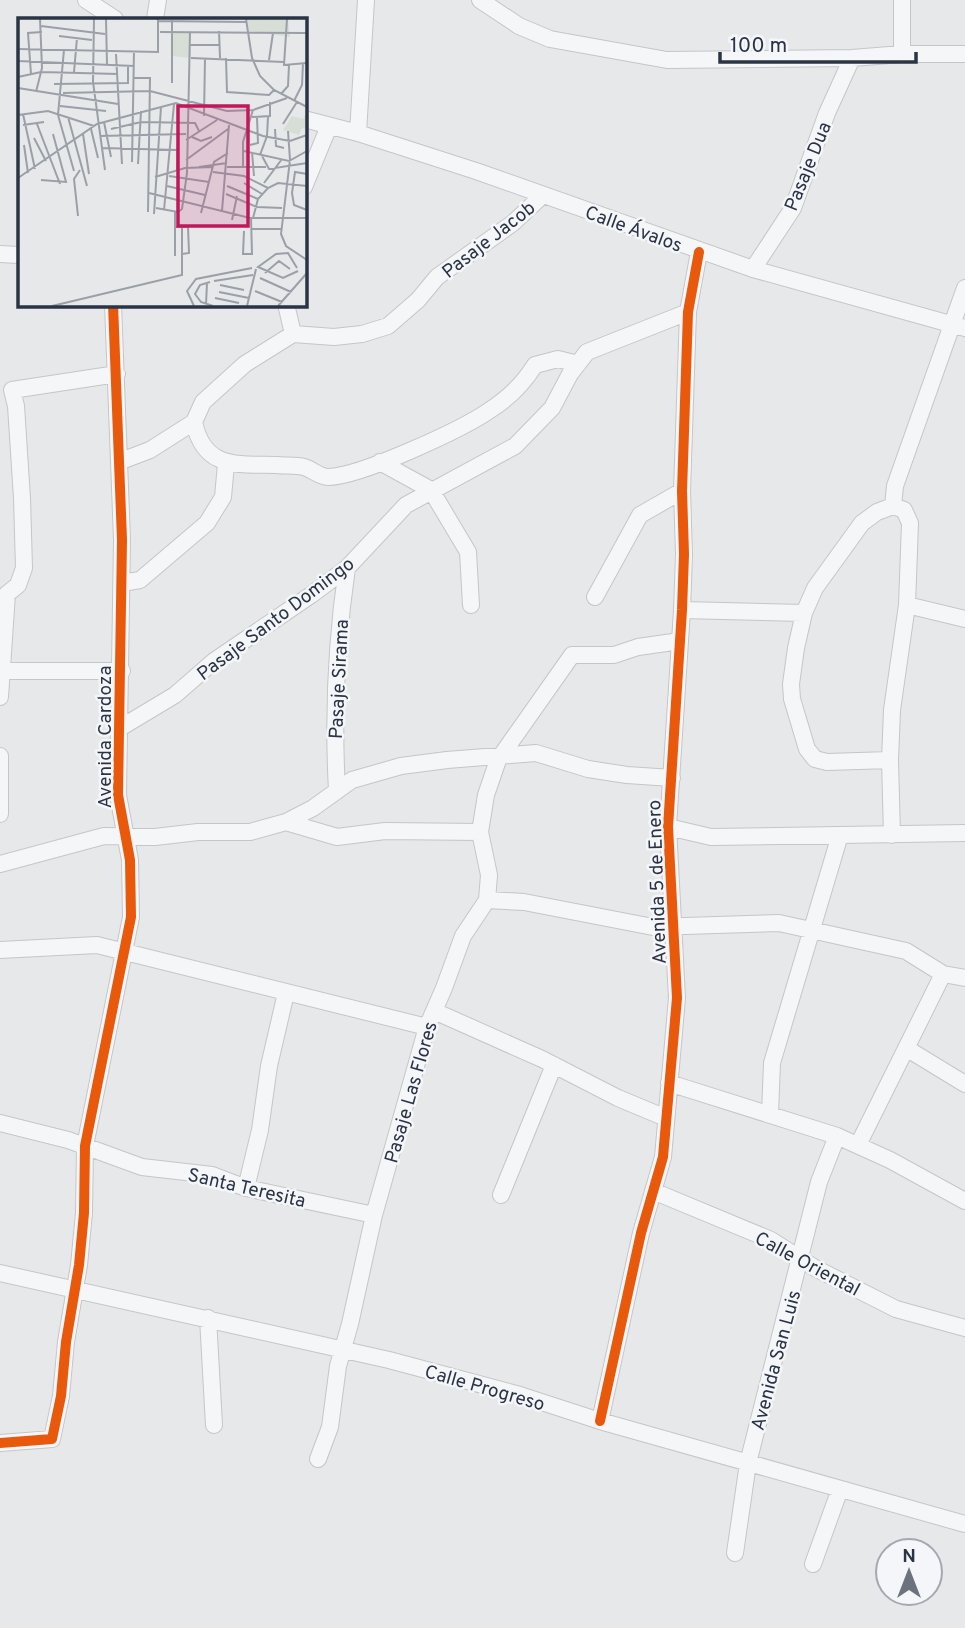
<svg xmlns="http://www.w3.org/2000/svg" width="965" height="1628" viewBox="0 0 965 1628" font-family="Overpass,sans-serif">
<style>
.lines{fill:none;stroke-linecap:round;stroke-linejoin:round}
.street-casing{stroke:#c4c6c8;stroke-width:18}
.street{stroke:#f5f6f7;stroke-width:16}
.cycleway-casing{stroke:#f4f6f9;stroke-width:15}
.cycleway{stroke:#e8590c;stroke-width:10}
.labels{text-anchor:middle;stroke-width:5;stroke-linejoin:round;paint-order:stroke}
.street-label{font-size:19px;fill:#2b3445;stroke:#f4f6f9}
.inset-road{fill:none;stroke:#9ba0a8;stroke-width:2}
.view{fill:#c2185b;fill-opacity:0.15;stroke:#c2185b;stroke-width:3.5}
.inset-edge{fill:none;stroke:#2b3445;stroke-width:3.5}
</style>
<rect width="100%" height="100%" fill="#e6e8ea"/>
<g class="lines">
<defs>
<path id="street" d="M86,0L115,19
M480,0L519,26L550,39L667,60L852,58L902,54H965
M155,19L158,0
M902,54V0
M304,119L358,133L476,171L753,269L965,328
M358,133L366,0
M304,187L329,126
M0,254L19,255
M753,269L793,208L827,113L852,58
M286,304L293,334
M12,390L117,374
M194,422C204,470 238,464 277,465C286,466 296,465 304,467C312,469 319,477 328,477C359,477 463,429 490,410C509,398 523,384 535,365L558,359L578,364
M194,422L203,402L245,364L293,334L334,337L362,334L388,326L418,300L437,277L513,223L543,195
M121,461L150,450L194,422
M380,462L431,490L468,552L471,605
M893,506L895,486L965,288
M122,583L140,580L207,523L223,497L226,464
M595,597L640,515L682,491
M907,605L965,619
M682,610L804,613L815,588L862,523L877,512L893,506
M804,613L796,648L791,684L792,699L807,749L815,759L827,762L890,760
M1,671H122
M0,697L7,594L18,585L24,568L22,498L16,406L12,390
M120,728L175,695L214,661L311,595L347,568L406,505L515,446L552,408L570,374L587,352L688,312
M0,756V814
M337,791C333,717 336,642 347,568
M286,822L313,808L352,780L401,766L447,760L536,753L588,769L627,775L672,778
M668,827L711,837L965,833
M892,835L890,760L892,710L907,605L910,523L904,510L893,506
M0,864L104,836L155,837L198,832H250L286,822L337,837L385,831L480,832
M487,900L524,902L653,927L779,923L906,951L943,974L965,978
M0,950L97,945L427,1027
M434,1011L542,1059L618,1098L666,1118
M906,1048L965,1084
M669,1083L837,1136L890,1160L965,1201
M770,1114L772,1063L840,835
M0,1123L68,1140L142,1167L212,1175L246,1188L374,1215
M858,1145L943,974
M246,1188L260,1130L269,1066L286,993
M653,1191L771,1240L815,1268L896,1309L965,1328
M501,1195L554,1065
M0,1273L389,1360L520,1395L600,1421L965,1524
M208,1318L214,1425
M600,1421L641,1233L663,1157L677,998L668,827L682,610L684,554L682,491L688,312L699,252
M0,1443L52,1439L61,1396L66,1342L79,1265L84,1213L85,1146L131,917L130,860L118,795L122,540L113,304
M318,1459L330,1427L338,1366L350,1324L374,1215L427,1027L444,988L463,936L487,900L489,875L480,832L486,795L498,760L572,655H614L638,647L680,641
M735,1553L748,1463L819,1182L837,1136
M813,1564L840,1489"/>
</defs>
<use href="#street" class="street-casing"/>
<use href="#street" class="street"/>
<defs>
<path id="cycleway" d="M600,1421L641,1233L663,1157L677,998L668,827L682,610L684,554L682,491L688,312L699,252
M0,1443L52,1439L61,1396L66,1342L79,1265L84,1213L85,1146L131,917L130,860L118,795L122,540L113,304"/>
</defs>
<use href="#cycleway" class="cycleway-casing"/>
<use href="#cycleway" class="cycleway"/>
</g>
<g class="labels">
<g class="street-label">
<text transform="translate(807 166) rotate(-68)" y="7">Pasaje Dua</text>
<text transform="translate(634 228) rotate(20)" y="7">Calle Ávalos</text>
<text transform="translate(488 239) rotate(-38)" y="7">Pasaje Jacob</text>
<text transform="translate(275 618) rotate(-37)" y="7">Pasaje Santo Domingo</text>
<text transform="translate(338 679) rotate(-87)" y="7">Pasaje Sirama</text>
<text transform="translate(104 737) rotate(-90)" y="7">Avenida Cardoza</text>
<text transform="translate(656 882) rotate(-92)" y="7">Avenida 5 de Enero</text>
<text transform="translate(410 1092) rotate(-74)" y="7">Pasaje Las Flores</text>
<text transform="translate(247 1187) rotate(13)" y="7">Santa Teresita</text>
<text transform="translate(808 1263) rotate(28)" y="7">Calle Oriental</text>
<text transform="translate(775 1360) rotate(-75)" y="7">Avenida San Luis</text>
<text transform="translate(485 1387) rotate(16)" y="7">Calle Progreso</text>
</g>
</g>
<g transform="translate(18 18)">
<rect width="289" height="289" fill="#e6e8ea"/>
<path d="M229,1H270L272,19L231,13ZM155,14H172L173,40L154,38ZM289,93L288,111L284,110L281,117L265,112L274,98L285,101Z" fill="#d6ded6"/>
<path class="inset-road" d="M76,1L75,64L87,152M88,1L89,47M228,1L234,40L242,58L256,72L289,89M269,1L266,47L289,45M140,3L229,4M23,8L87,16M201,13L202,40M142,14L289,15M41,18L74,22M172,27H202M0,31L140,34V1M46,32L40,97L56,153M98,36L104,146M173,40L266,44M208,40L209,74L251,77L256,72M251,42L255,15M0,43L116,48M56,54L59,20M13,56L10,15L24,14M0,59L23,54L100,56M116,60H132L130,194M154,65V2M36,66L110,65V49M0,70L100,86M18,74L24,50L22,1M45,75L132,73L209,93L235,92L269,80M263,76L270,68L271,47M276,83L284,67L285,45M42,88L88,93M5,96L17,151M0,97L30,93L76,108M186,98L187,40M50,99L69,168M234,99L252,98V84M86,104L93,139M19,106L42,166M265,106L279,84M5,107L26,104M73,111L80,140M93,111L123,104L177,105L181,113M257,111L258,128L266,130M270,113L272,142L263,216L268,228L289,242M65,116L71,156M82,118L168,116M174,119L183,123L194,119M16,120L28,143M168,122L199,102M6,127L10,155M232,127L240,125L239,100M84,130L160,132M226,133L271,143L289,133M234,134L236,158M242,137L249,118L250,99M244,138L251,151L289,145M168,142L210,111M114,144L116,33M120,146L123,93M181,149L209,145M209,149H248M225,149V124L235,92M159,152L160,117M195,154L226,158L250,170M289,156L277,154L274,175L276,187L289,192M151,158L191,164M137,159L167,150L195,149M0,160L79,106L158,85L245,118L272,123L289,117M23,162L48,164L35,116M226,165L244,176M246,165L264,141M149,168L187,177M209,168L240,181M131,175L232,200H289M208,176L239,189L264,190M138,190L160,194L164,191L169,155L172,14M146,192L156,86M204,193L211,107M183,195L196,144L210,135M136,196L143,89M60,198L56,161L62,152M235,200L240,181L250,170L260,165L289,168M214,202L219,178M156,209H170L171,235L164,236M234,211H263M226,213L225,236H234L233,200M157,238V194M279,250L270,235L258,236L240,249L265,260L280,253M247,255L261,243L272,251M242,260L273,274M196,263L235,257M192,264L182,267L177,276L183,284L195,288M202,267L226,272M237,273L264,284M201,274L231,280M197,280L221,285M188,286L189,265M34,288L164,257V209M176,288L169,273L178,261L234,250M229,288L238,251M260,288L289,255"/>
<path class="view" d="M160,88H230V208H160Z"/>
<rect width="289" height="289" class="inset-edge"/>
</g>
<g transform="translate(909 1572)"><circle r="33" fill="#f4f6f9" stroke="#a4a8b1" stroke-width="2"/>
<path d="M0-5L12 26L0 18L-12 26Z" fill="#6c737f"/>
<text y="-10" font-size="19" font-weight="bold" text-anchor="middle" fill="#2b3445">N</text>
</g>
<path d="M720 52v10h196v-10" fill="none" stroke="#2b3445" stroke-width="3.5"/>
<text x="730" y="52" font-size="21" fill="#2b3445" stroke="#f4f6f9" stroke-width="5" paint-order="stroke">100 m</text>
</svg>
